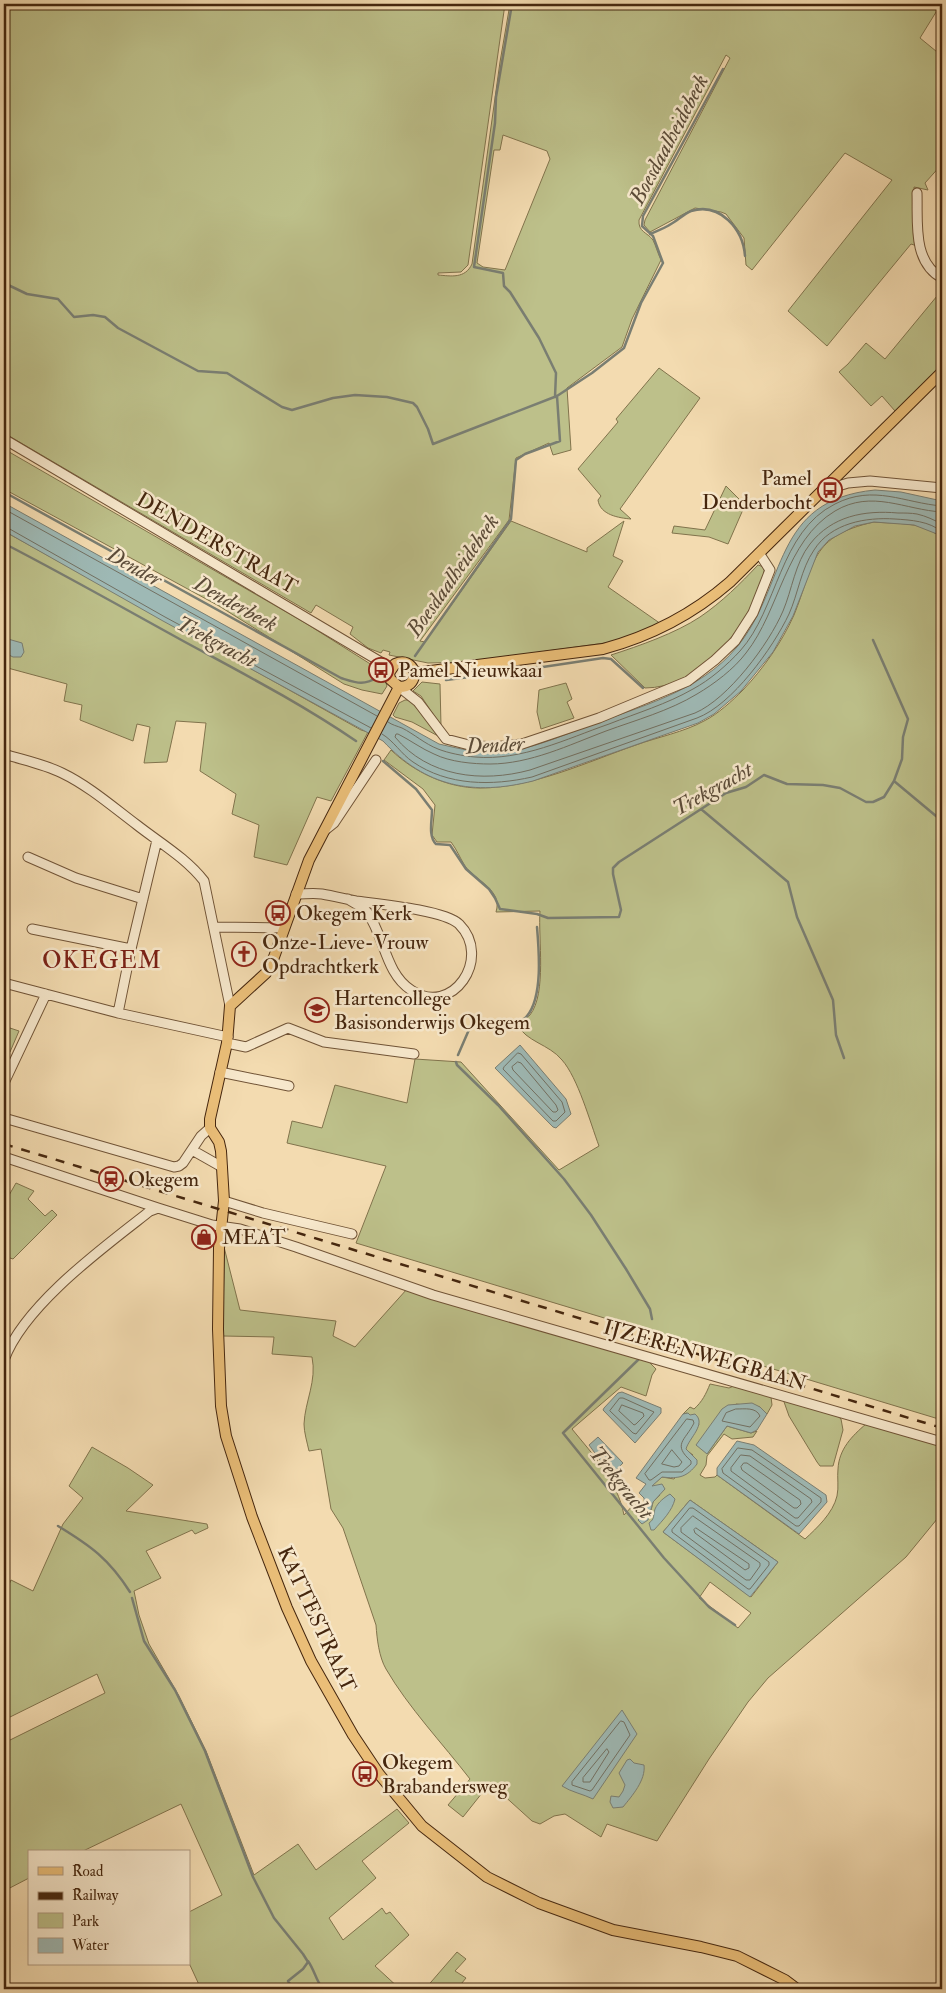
<svg xmlns="http://www.w3.org/2000/svg" width="946" height="1993" viewBox="0 0 946 1993" font-family="'IM FELL Double Pica',serif">
<style>
.green{fill:#bdc08a;stroke:#81734c;fill-rule:evenodd}
.water{fill:#9eb9b5;stroke:#7a7e72}
.lines{fill:none;stroke-linecap:round;stroke-linejoin:round}
.shore{stroke:#727062;stroke-width:1}
.stream{stroke:#7a7e72;stroke-width:2.5}
.minor-casing{stroke:#705336;stroke-width:11}
.major-casing{stroke:#45260e;stroke-width:12}
.minor{stroke:#f7e8cc;stroke-width:9}
.major{stroke:#eabe78;stroke-width:10}
.rail{stroke:#45260e;stroke-width:2.5;stroke-dasharray:9 9;stroke-linecap:butt}
.labels{text-anchor:middle;stroke-width:5;stroke-linejoin:round;paint-order:stroke}
.poi-label{font-size:21px;fill:#45260e;stroke:#f7e8cc;text-anchor:start}
.street-label{font-size:21px;fill:#45260e;stroke:#f7e8cc}
.water-label{font-size:22px;font-style:italic;fill:#5b4b38;stroke:#f7e8cc}
.quarter-label{font-size:24px;letter-spacing:1px;fill:#7a1f14;stroke:#f7e8cc}
</style>
<rect width="100%" height="100%" fill="#f3dbb0"/>
<filter id="stains"><feTurbulence type="fractalNoise" baseFrequency=".004" numOctaves="4"/><feColorMatrix values="0 0 0 0 .2 0 0 0 0 .09 0 0 0 0 .02 0 0 0 .5 -.17"/></filter>
<radialGradient id="worn" r=".72"><stop offset=".6" stop-color="#630" stop-opacity="0"/><stop offset="1" stop-color="#630" stop-opacity=".3"/></radialGradient>
<path class="green" d="M4,4H505L468,265L461,272L438,273V275C451,276 465,279 472,264L500,62L510,4H941L920,38L942,56V164L925,183L928,190L914,187L917,246L911,244L827,346L788,311L892,180L845,153L752,270L746,265L744,238L726,214L721,212L695,208L650,232L644,225L645,220L730,58L726,55L639,220C638,232 647,232 653,240C656,246 658,254 661,260L632,319L622,347L567,388L571,450L553,455L549,443L516,458L509,520L420,641L425,642L511,521L587,552V548L624,521L613,556L623,561L608,587L661,624L612,642L468,662L428,663L389,655L390,652L383,650L381,653L368,648L350,634L353,627L316,605L311,613L4,433ZM503,135L547,151L550,159L505,270L483,267L477,263L494,150H500Z
M942,290V365L895,411L882,396L871,406L839,372L848,364L866,343L885,359Z
M659,368L700,398L620,509L631,519C619,518 600,515 598,500L601,496L578,469L618,422L616,419Z
M4,449L307,624L372,665C380,671 384,676 387,686L382,694L362,690L344,684L219,606L4,489Z
M726,486L745,505L728,544L709,537L672,533L674,526L705,530Z
M874,522C896,524 928,521 942,540V1420L356,1243L386,1166L287,1143L292,1121L322,1128L335,1085L407,1103L415,1059L461,1062L559,1170L599,1146C590,1122 578,1078 562,1060C549,1044 526,1042 517,1024C521,1021 527,1018 530,1015C547,993 538,939 540,911L496,912C503,890 476,881 465,866C460,858 457,850 451,842H437L432,835L435,805L423,789L384,760L391,750C414,772 447,788 480,788C532,788 587,762 636,745C658,737 684,732 704,721C718,714 732,701 743,690C763,669 782,642 794,615C815,563 810,536 874,522Z
M4,531L361,730L368,732L331,801L317,797L287,865L254,857L259,825L232,814L236,794L200,771L206,723L176,721L167,762L144,763L150,727L137,724L133,741L80,720L82,705L64,701L67,684L4,667Z
M758,565L764,567C765,577 760,585 757,593C740,636 696,688 645,688L611,655C639,646 676,633 700,617C722,602 740,584 758,565Z
M422,682L440,684L441,726L421,696L413,691Z
M566,683L572,699L567,702L574,718L541,729L537,712L539,690Z
M405,700H410L440,737L412,722L395,717L393,715L399,703Z
M4,1026L19,1031L10,1052L4,1050Z
M16,1183L34,1191L28,1199L45,1216L52,1210L57,1215L13,1259L4,1256V1204Z
M224,1247L240,1310L336,1321L333,1336L355,1347L407,1289L643,1356L656,1369L652,1375L646,1396L621,1387L572,1429C594,1456 617,1480 624,1515L635,1503L640,1506L644,1502L645,1513L650,1515L653,1502L660,1495L651,1486L662,1477L674,1479L693,1455L685,1449L686,1446L699,1424L687,1413L683,1414L690,1407L694,1409C702,1402 706,1394 710,1384L729,1388L736,1385L771,1397L772,1405L767,1414L760,1407L736,1404L707,1454L727,1426L751,1433L757,1431L753,1437L732,1439L724,1434L707,1456L706,1465L700,1475L705,1478L715,1477L717,1475L805,1539C817,1528 833,1513 837,1496C839,1487 837,1477 838,1469C839,1449 852,1436 866,1424L942,1443V1513L906,1557L768,1678L748,1702L709,1759L657,1841L607,1824L601,1837L565,1814L554,1816L540,1824L532,1821L490,1783L463,1817L448,1805L470,1779C443,1744 408,1707 386,1669C379,1657 377,1639 376,1625L343,1528L331,1509L321,1449L309,1451C307,1442 304,1432 304,1424C305,1401 317,1381 312,1357L272,1354L274,1337L223,1336ZM690,1500L778,1562L751,1597L663,1532ZM710,1582L751,1613L738,1628L699,1598Z
M783,1399L834,1413L841,1419L843,1430L833,1466H820L817,1462L789,1416Z
M92,1447L128,1468L153,1485L126,1511L207,1524L208,1528L195,1534L192,1530L146,1551L161,1578L134,1591L139,1615L149,1644L179,1696L206,1751L254,1875L298,1844L316,1870L397,1809L409,1823L362,1861L376,1878L329,1918L343,1940L382,1908L386,1914L390,1912L409,1935L375,1966L400,1989H201L189,1963V1912L222,1895L181,1804L81,1852H29V1878L4,1891V1743L105,1693L97,1674L4,1720V1596L11,1580L33,1591L63,1524L83,1498L69,1486Z
M457,1952L466,1959L455,1971L466,1978L457,1989H425Z"/>
<path class="water" d="M875,490L901,492L942,501V540L937,534L914,525L874,522L855,526L829,540L818,552L793,616L773,652L741,691L714,714L698,723L533,781C473,796 426,787 383,741L163,621L4,531V503L439,744C461,749 480,754 503,752C531,749 559,737 585,727C638,707 700,692 737,647C788,585 771,500 875,490Z
M8,639L22,643L24,652L21,657H13L5,653L4,643Z
M520,1045L566,1099L571,1114L556,1128L553,1127L495,1068Z
M622,1392L661,1408V1413L635,1443L603,1410L604,1408L618,1393Z
M752,1403L760,1407L767,1414L757,1430L751,1433L727,1426L707,1454L696,1445L722,1409L728,1405Z
M688,1413L690,1415L695,1414C707,1424 689,1438 686,1449L697,1460V1464C687,1477 679,1479 662,1477L652,1486L662,1484L665,1489L653,1502L648,1520L642,1524L638,1520L645,1513L644,1498L639,1493L646,1484L636,1478L683,1414Z
M598,1437L623,1463L611,1475L589,1445Z
M737,1441L754,1445L826,1495L827,1502L799,1534L717,1475V1468Z
M670,1494L675,1499C672,1511 663,1520 654,1530H651L649,1523C655,1519 653,1515 655,1509C658,1502 665,1497 670,1494Z
M690,1500L778,1562L750,1597L663,1532Z
M622,1710L637,1734L593,1799C583,1794 571,1792 562,1786Z
M630,1759L634,1763L644,1765C646,1780 632,1796 623,1807L613,1808L610,1802L611,1796L619,1797L623,1791L625,1785L619,1773L627,1760Z"/>
<g class="lines">
<path class="shore" d="M4,509L377,716
M942,512C905,510 872,489 835,511C785,541 780,610 746,653C734,669 714,684 697,694C669,711 636,720 606,731C569,745 530,764 490,764C473,764 450,762 434,754C422,749 410,740 398,734H396L395,737C428,777 482,783 530,770L695,713C728,699 769,644 783,611C792,590 795,563 810,544C832,516 864,510 898,513C905,513 911,513 917,514C926,516 934,520 942,524
M4,527L8,528L165,617L371,728
M388,722C392,725 397,726 402,728C414,734 425,744 438,749C448,753 463,756 475,757C522,761 566,739 609,724C637,713 667,704 693,689C710,680 727,665 740,651C778,609 779,532 835,504C874,484 904,503 942,506
M382,734C394,741 401,754 413,762C448,786 492,786 532,777L697,718C732,705 773,648 789,614C798,594 801,569 814,550C831,523 866,517 895,519C910,520 930,521 942,532
M518,1053L521,1054L562,1102L565,1112L556,1121H553L503,1069L504,1067Z
M518,1062L521,1063L556,1105L558,1110L556,1112H553L513,1070L512,1067Z
M620,1398H623L654,1412L636,1434L633,1433L610,1411Z
M622,1405L643,1413L644,1416L636,1424L634,1425L619,1411Z
M736,1409C745,1409 756,1407 760,1416L750,1427L722,1421L726,1413Z
M687,1419L693,1420L694,1423C685,1441 672,1444 691,1461V1464L682,1472H662L651,1480H649L645,1474Z
M738,1448L752,1450L821,1498V1502L799,1526H796L723,1473L722,1469Z
M672,1450L682,1462L679,1466L674,1467L662,1464Z
M741,1455L750,1456L811,1499L812,1502L798,1518H795L731,1471V1468Z
M744,1463H747L800,1500L801,1504L797,1508H794L742,1470L741,1467Z
M690,1508H693L769,1562V1565L750,1589H748L672,1532V1530Z
M693,1516L760,1563V1566L750,1580H746L681,1532V1528Z
M696,1528L749,1564V1568L745,1570L695,1533L694,1530Z
M621,1721L624,1722L630,1735L592,1790L590,1791L572,1785V1782Z
M607,1749L609,1752L590,1782H583V1778Z"/>
<path class="stream" d="M512,4L496,97L495,123L474,267L503,273L504,286L510,292L539,338L556,373L555,397
M650,234C657,231 665,228 671,224C678,220 684,214 691,211C720,202 743,229 745,256
M4,283L27,294L58,299L74,317L93,315L105,317L118,328L198,371L227,373L282,407L292,410L333,398L355,395L387,397L413,403L417,407L428,429L433,444L557,396
M4,492L341,678C357,683 363,686 378,677
M7,545C67,576 125,609 185,642C244,674 300,703 356,741
M873,640L908,719L903,737L902,759L894,781
M415,656L511,519L516,460L525,454L560,441L557,396L592,373L624,348L641,303L663,263L653,236L642,226L643,216L723,69
M516,671L603,658L611,659L643,688
M446,680L508,672
M383,761L416,789L432,810C432,821 428,836 436,844L450,845L466,869L489,889L495,898L500,909L537,914L548,918L619,917L621,910L613,874V868L619,862L726,793L746,787L764,775L787,784L823,785L840,788L866,802H873L884,797L894,781L942,821
M701,809L788,882L797,917L833,1000L836,1035L844,1058
M458,1055L471,1025C482,1024 491,1029 502,1027C510,1026 522,1022 527,1016C543,997 539,951 537,927
M456,1062L457,1065L498,1105L564,1179L591,1215L626,1269L650,1309L652,1319
M640,1358L563,1433L664,1558L709,1607L735,1625
M58,1526C91,1546 109,1559 130,1592
M132,1598L144,1641L175,1690L205,1751L253,1877L274,1918L303,1954L308,1962L303,1969L288,1981L293,1989
M308,1961C315,1971 316,1981 323,1989"/>
<defs>
<path id="minor" d="M917,193C918,221 912,262 942,278
M4,439L391,668
M822,491L848,483L870,481L942,488
M399,687L418,702L446,739L469,745L492,747L522,744L599,718L688,681L715,660L735,641L753,613L770,570L759,553
M4,754C23,760 44,764 62,773C89,786 113,807 137,825C160,843 186,858 204,881L230,1006
M324,831L334,823L376,760
M28,857L76,878L143,899
M296,894C305,894 314,893 322,894C334,896 345,899 356,901C378,904 444,910 459,924C493,958 452,1018 411,990C385,973 385,937 367,912C363,907 354,903 348,899
M214,927L284,928
M32,929L131,949
M4,983L118,1013L228,1037
M118,1013L131,949L157,840
M227,1043L246,1047L288,1028L324,1042L414,1054
M220,1072L289,1086
M4,1083L46,994
M4,1118L174,1167L179,1166L183,1163L201,1136L210,1128
M192,1150L222,1167
M4,1157L158,1208L212,1225L240,1229L296,1247L433,1295L942,1442
M224,1201L263,1213L352,1234
M4,1360C24,1305 104,1247 150,1211L158,1208"/>
<path id="major" d="M415,673L603,649C651,636 692,615 730,582L942,372
M399,687L309,860L274,957L266,973L230,1006L227,1043L210,1119V1128L219,1142L221,1151L224,1201L219,1248L218,1329L221,1406L226,1436L252,1517L287,1608L311,1661L353,1735L379,1774L422,1826L487,1877L539,1903L613,1930L701,1947L737,1956L785,1980L797,1989
M399,687L390,679L389,673L395,664C404,660 411,663 415,673
M399,687C409,687 413,683 415,673"/>
</defs>
<use href="#minor" class="minor-casing"/>
<use href="#major" class="major-casing"/>
<use href="#minor" class="minor"/>
<use href="#major" class="major"/>
<path class="rail" d="M4,1144L942,1428"/>
</g>
<defs>
<symbol id="bus-ring" viewBox="-11 -11 22 22"><circle r="9.5" fill="#f7e8cc" stroke="#8f2418" stroke-width="1.5"/><path d="M-5-6H5V4H4V6H2V4H-2V6H-4V4H-5ZM-3.5-4V0h7V-4ZM-3.5 1.2v1.5H-2V1.2ZM2 1.2v1.5H3.5V1.2Z" fill="#8f2418"/></symbol>
<symbol id="church-ring" viewBox="-11 -11 22 22"><circle r="9.5" fill="#f7e8cc" stroke="#8f2418" stroke-width="1.5"/><path d="M-1.2-6h2.4v3.5h3.3v2.4h-3.3V6h-2.4V-.1h-3.3v-2.4h3.3Z" fill="#8f2418"/></symbol>
<symbol id="school-ring" viewBox="-11 -11 22 22"><circle r="9.5" fill="#f7e8cc" stroke="#8f2418" stroke-width="1.5"/><path d="M0-5L7-2L0 1L-7-2ZM-4 1L0 2.5L4 1V4Q0 6-4 4Z" fill="#8f2418"/></symbol>
<symbol id="station-ring" viewBox="-11 -11 22 22"><circle r="9.5" fill="#f7e8cc" stroke="#8f2418" stroke-width="1.5"/><path d="M-3-6H3Q5-6 5-4V2Q5 4 3 4L4.5 6H3L1.5 4h-3L-3 6H-4.5L-3 4Q-5 4-5 2V-4Q-5-6-3-6ZM-3.5-4v3h7v-3ZM-3.5 1v1.5H-2V1ZM2 1v1.5H3.5V1Z" fill="#8f2418"/></symbol>
<symbol id="shop-ring" viewBox="-11 -11 22 22"><circle r="9.5" fill="#f7e8cc" stroke="#8f2418" stroke-width="1.5"/><path d="M-5-2.5h2.3a2.7 3.5 0 0 1 5.4 0H5L5.5 6h-11ZM-1.5-2.5h3a1.5 2.3 0 0 0-3 0Z" fill="#8f2418"/></symbol>
</defs>
<g fill-rule="evenodd">
<use href="#bus-ring" x="816" y="476" width="28" height="28"/>
<use href="#bus-ring" x="367" y="656" width="28" height="28"/>
<use href="#bus-ring" x="264" y="899" width="28" height="28"/>
<use href="#church-ring" x="230" y="940" width="28" height="28"/>
<use href="#school-ring" x="303" y="996" width="28" height="28"/>
<use href="#station-ring" x="97" y="1165" width="28" height="28"/>
<use href="#shop-ring" x="190" y="1223" width="28" height="28"/>
<use href="#bus-ring" x="351" y="1760" width="28" height="28"/>
</g>
<g class="labels">
<g class="poi-label">
<text x="812" y="485" text-anchor="end">Pamel<tspan x="812" dy="24">Denderbocht</tspan></text>
<text x="398" y="677">Pamel Nieuwkaai</text>
<text x="296" y="920">Okegem Kerk</text>
<text x="262" y="949">Onze-Lieve-Vrouw<tspan x="262" dy="24">Opdrachtkerk</tspan></text>
<text x="334" y="1005">Hartencollege<tspan x="334" dy="24">Basisonderwijs Okegem</tspan></text>
<text x="128" y="1186">Okegem</text>
<text x="222" y="1244">MEAT</text>
<text x="382" y="1769">Okegem<tspan x="382" dy="24">Brabandersweg</tspan></text>
</g>
<g class="street-label">
<text transform="translate(217 543) rotate(30)" y="7">DENDERSTRAAT</text>
<text transform="translate(705 1355) rotate(16)" y="7">IJZERENWEGBAAN</text>
<text transform="translate(317 1619) rotate(65)" y="7">KATTESTRAAT</text>
</g>
<g class="water-label">
<text transform="translate(668 139) rotate(-62)" y="8">Boesdaalheidebeek</text>
<text transform="translate(135 566) rotate(29)" y="8">Dender</text>
<text transform="translate(452 575) rotate(-55)" y="8">Boesdaalheidebeek</text>
<text transform="translate(236 603) rotate(29)" y="8">Denderbeek</text>
<text transform="translate(217 641) rotate(28)" y="8">Trekgracht</text>
<text transform="translate(495 744) rotate(-3)" y="8">Dender</text>
<text transform="translate(712 788) rotate(-29)" y="8">Trekgracht</text>
<text transform="translate(622 1482) rotate(51)" y="8">Trekgracht</text>
</g>
<g class="quarter-label">
<text x="102" y="968">OKEGEM</text>
</g>
</g>
<rect width="946" height="1993" fill="none" stroke="#f3dbb0" stroke-width="20"/>
<rect x="5" y="5" width="936" height="1983" fill="none" stroke="#45260e" stroke-width="2.5"/>
<rect x="10" y="10" width="926" height="1973" fill="none" stroke="#45260e"/>
<rect x="28" y="1850" width="162" height="115" fill="#f7e8cc" stroke="#b09a80"/>
<rect x="38" y="1867" width="25" height="8" fill="#eabe78" stroke="#b09a80"/>
<text x="72" y="1876" font-size="15" fill="#45260e">Road</text>
<rect x="38" y="1892" width="25" height="8" fill="#45260e" stroke="#b09a80"/>
<text x="72" y="1900" font-size="15" fill="#45260e">Railway</text>
<rect x="38" y="1913" width="25" height="15" fill="#bdc08a" stroke="#b09a80"/>
<text x="72" y="1926" font-size="15" fill="#45260e">Park</text>
<rect x="38" y="1938" width="25" height="15" fill="#9eb9b5" stroke="#b09a80"/>
<text x="72" y="1950" font-size="15" fill="#45260e">Water</text>
<rect width="100%" height="100%" filter="url(#stains)"/>
<rect width="100%" height="100%" fill="url(#worn)"/>
</svg>
